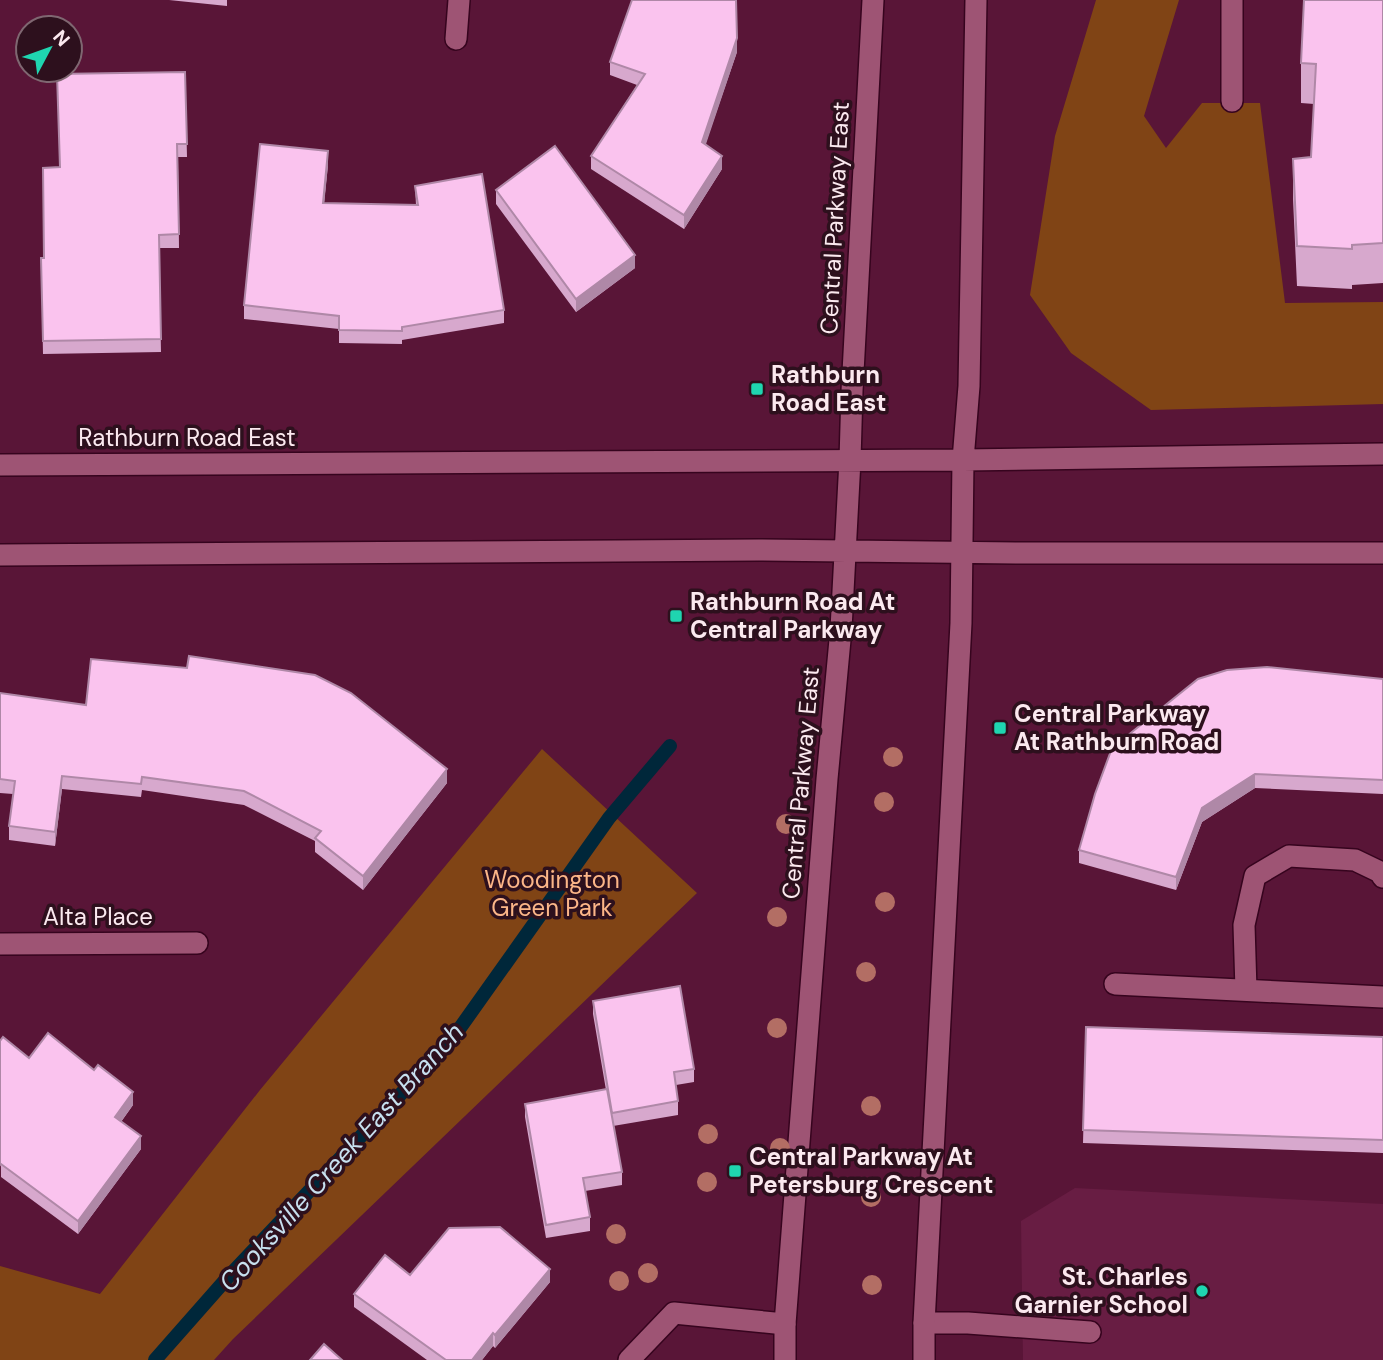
<svg xmlns="http://www.w3.org/2000/svg" width="1383" height="1360" viewBox="0 0 1383 1360" font-family="'DM Sans',sans-serif">
<style>
.built{fill:#681d43}
.green{fill:#804415}
.lines{fill:none;stroke-linecap:round;stroke-linejoin:round}
.stream{stroke:#00273a;stroke-width:14}
.service-casing{stroke:#36041e;stroke-width:24}
.minor-casing{stroke:#36041e;stroke-width:24}
.tertiary-casing{stroke:#36041e;stroke-width:24}
.service{stroke:#9e5474;stroke-width:21}
.minor{stroke:#9e5474;stroke-width:21}
.tertiary{stroke:#9e5474;stroke-width:21}
.tree{fill:#b36e64}
.wall{fill:#d7a8cd}
.shaded-wall{fill:#af88a7}
.building{fill:#fac3ee;stroke:#af88a7;stroke-width:2}
.poi-dot{fill:#1fd5b0;stroke:#2d101d;stroke-width:2.5}
.labels{text-anchor:middle;stroke-width:7;stroke-linejoin:round;paint-order:stroke}
.street-label{font-size:24px;fill:#fbe9ef;stroke:#2d101d}
.poi-label{font-size:24px;font-weight:bold;fill:#fbe9ef;stroke:#2d101d;text-anchor:start}
.park-label{font-size:24px;fill:#fcb688;stroke:#2d101d}
.water-label{font-size:26px;font-style:italic;fill:#c7e0ef;stroke:#2d101d}
</style>
<rect width="100%" height="100%" fill="#591537"/>
<path class="built" d="M1075,1188L1383,1204V1360H1023L1021,1221Z"/>
<path class="green" d="M1096,0H1179L1144,116L1166,148L1202,103H1260L1285,303L1383,302V404L1151,410L1071,353L1030,295L1055,136Z
M542,749L697,893L233,1339L214,1360H0V1266L100,1294L260,1090Z"/>
<g class="lines">
<path class="stream" d="M155,1360L229,1276L450,1042L609,818L670,746"/>
<defs>
<path id="service" d="M1232,101V0
M1115,984L1383,997
M1246,990L1244,925L1255,876L1289,856L1355,860L1380,872L1383,877
M924,1323H968L1090,1332"/>
<path id="minor" d="M456,39L459,0
M0,944L197,943
M629,1360L674,1313L785,1324"/>
<path id="tertiary" d="M0,465L963,460L1383,454
M0,555L759,550L1016,553H1383
M785,1360V1324L827,779L841,629L850,460L852,391L873,0
M924,1360V1323L961,623L963,460L969,386L976,0"/>
</defs>
<use href="#service" class="service-casing"/>
<use href="#minor" class="minor-casing"/>
<use href="#tertiary" class="tertiary-casing"/>
<use href="#service" class="service"/>
<use href="#minor" class="minor"/>
<use href="#tertiary" class="tertiary"/>
</g>
<g class="tree">
<circle cx="893" cy="757" r="10"/>
<circle cx="884" cy="802" r="10"/>
<circle cx="786" cy="824" r="10"/>
<circle cx="885" cy="902" r="10"/>
<circle cx="777" cy="917" r="10"/>
<circle cx="866" cy="972" r="10"/>
<circle cx="777" cy="1028" r="10"/>
<circle cx="871" cy="1106" r="10"/>
<circle cx="708" cy="1134" r="10"/>
<circle cx="780" cy="1148" r="10"/>
<circle cx="707" cy="1182" r="10"/>
<circle cx="871" cy="1197" r="10"/>
<circle cx="616" cy="1234" r="10"/>
<circle cx="648" cy="1273" r="10"/>
<circle cx="619" cy="1281" r="10"/>
<circle cx="872" cy="1285" r="10"/>
</g>
<path class="wall" d="M169,0H227V6Z
M1383,0V283L1352,285V289L1297,286L1293,199V159L1311,157L1314,104L1301,103V63Z
M737,52L705,145L722,169L684,229L591,169V156L637,85L610,75V62Z
M185,72L187,157H178L179,248H159L161,352L43,354L41,258H44L59,167Z
M328,165L324,203L416,205L415,186L504,310V323L402,340V344L339,343V329L244,319V305Z
M496,190L635,268L576,312L496,204Z
M187,668L447,783L363,890L315,852V841L244,805L142,790L141,797L62,789L55,846L9,840V826L13,794L0,793V693L86,705Z
M1383,679V794L1255,788L1202,822L1176,890L1079,863V850Z
M593,1001L694,1069V1082L676,1085L678,1101V1115L613,1126L622,1172V1185L585,1191L590,1217V1231L546,1238L525,1117V1104L606,1090L593,1014Z
M1086,1027L1383,1037V1153L1083,1143Z
M0,1041L29,1058L133,1105L121,1122L141,1149L78,1234L1,1177Z
M410,1275L550,1282L495,1348L493,1346L482,1360H427L354,1307V1294Z"/>
<path class="shaded-wall" d="M737,38V52L702,156V142Z
M328,151V165L323,216V203Z
M722,156V169L684,229V215Z
M635,255V268L576,312V299Z
M447,769V783L363,890V876Z
M1255,774V788L1202,822L1176,890V877L1202,808Z
M62,776V789L55,846V832Z
M133,1092V1105L115,1130V1117Z
M141,1136V1149L78,1234V1221Z
M550,1269V1282L495,1348V1335Z
M493,1333V1346L482,1360H472Z"/>
<path class="building" d="M632,0H736L737,38L702,142L722,156L684,215L591,156L645,74L610,62Z
M1304,0H1383V243L1352,245V249L1297,246L1293,159L1311,157L1316,64L1301,63Z
M185,72L187,144H177L179,234L159,235L161,339L43,341L41,258H44L43,168L60,167L57,74Z
M260,144L328,151L323,203L418,205L415,186L482,174L504,310L402,327V331L339,330V316L244,305Z
M555,146L635,255L576,299L496,190Z
M189,656L315,675L351,693L447,769L363,876L315,838L321,831L244,791L142,777L141,784L62,776L55,832L9,826L15,781L0,779V693L86,705L91,659L187,668Z
M1267,667L1383,679V780L1255,774L1202,808L1176,877L1079,850L1095,794L1112,748L1198,679L1227,670Z
M680,986L694,1069L674,1072L678,1101L612,1113L593,1001Z
M1086,1027L1383,1037V1140L1083,1130Z
M48,1033L94,1070L98,1065L133,1092L115,1117L141,1136L78,1221L1,1164L0,1165V1041L3,1037L29,1058Z
M607,1089L622,1172L583,1178L590,1217L546,1225L525,1104Z
M500,1227L550,1269L495,1335L493,1333L472,1360H446L354,1294L385,1255L410,1275L449,1228Z
M324,1344L342,1360H310Z"/>
<g class="poi-dot">
<rect x="750" y="382" width="14" height="14" rx="3.5"/>
<rect x="669" y="609" width="14" height="14" rx="3.5"/>
<rect x="993" y="721" width="14" height="14" rx="3.5"/>
<rect x="728" y="1164" width="14" height="14" rx="3.5"/>
<circle cx="1202" cy="1291" r="7"/>
</g>
<g class="labels">
<g class="street-label">
<text transform="translate(835 218) rotate(-87)" y="8">Central Parkway East</text>
<text x="187" y="446">Rathburn Road East</text>
<text transform="translate(801 783) rotate(-85)" y="8">Central Parkway East</text>
<text x="98" y="925">Alta Place</text>
</g>
<g class="poi-label">
<text x="771" y="383">Rathburn<tspan x="771" dy="28">Road East</tspan></text>
<text x="690" y="610">Rathburn Road At<tspan x="690" dy="28">Central Parkway</tspan></text>
<text x="1014" y="722">Central Parkway<tspan x="1014" dy="28">At Rathburn Road</tspan></text>
<text x="749" y="1165">Central Parkway At<tspan x="749" dy="28">Petersburg Crescent</tspan></text>
<text x="1188" y="1285" text-anchor="end">St. Charles<tspan x="1188" dy="28">Garnier School</tspan></text>
</g>
<g class="park-label">
<text x="552" y="888">Woodington<tspan x="552" dy="28">Green Park</tspan></text>
</g>
<g class="water-label">
<text transform="translate(341 1157) rotate(-48)" y="9">Cooksville Creek East Branch</text>
</g>
</g>
<g transform="translate(49 49) rotate(49)"><circle r="33" fill="#2d101d" stroke="#7f6771" stroke-width="2"/>
<path d="M0-5L12 26L0 18L-12 26Z" fill="#1fd5b0"/>
<text y="-10" font-size="19" font-weight="bold" text-anchor="middle" fill="#fbe9ef">N</text>
</g>
</svg>
